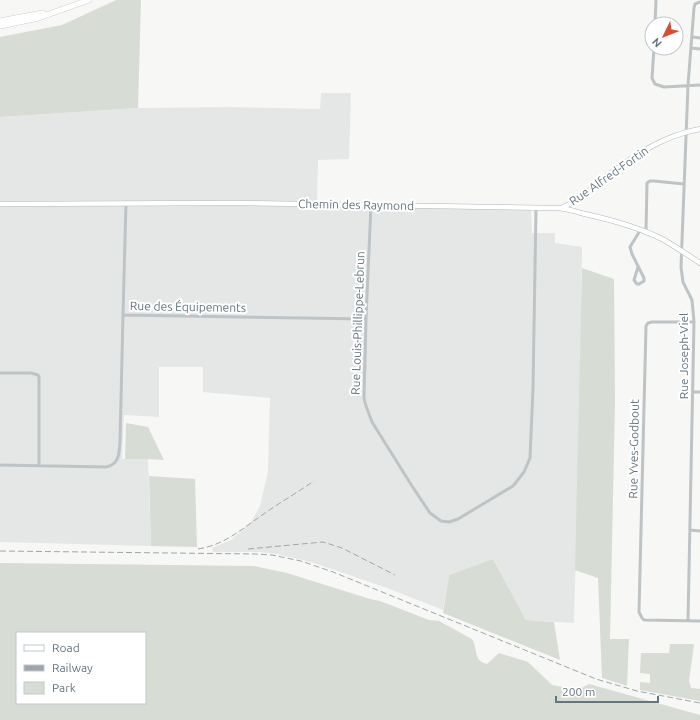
<svg xmlns="http://www.w3.org/2000/svg" width="700" height="720" viewBox="0 0 700 720" font-family="Ubuntu,sans-serif">
<style>
.built{fill:#e5e7e6}
.green{fill:#d7dcd4;fill-rule:evenodd}
.lines{fill:none;stroke-linecap:round;stroke-linejoin:round}
.secondary-casing{stroke:#b1b7bb;stroke-width:5.5}
.highway-casing{stroke:#b2b7b9;stroke-width:6}
.street{stroke:#bec3c6;stroke-width:3}
.secondary{stroke:#fff;stroke-width:4.5}
.highway{stroke:#fff;stroke-width:5.5}
.rail{stroke:#9ea6ab;stroke-width:1;stroke-dasharray:6 3;stroke-linecap:butt}
.labels{text-anchor:middle;stroke-width:4;stroke-linejoin:round;paint-order:stroke}
.street-label{font-size:12px;fill:#64757e;stroke:#fff}
</style>
<rect width="100%" height="100%" fill="#f7f7f5"/>
<path class="built" d="M321,93H351L349,159L318,160L317,204L531,208L532,233H555V243L582,247L580,401L574,623L526,620L493,559L449,575L443,610L387,588L314,563L294,558L276,554L258,552H213L212,548L231,540L251,522L260,506L268,471L270,398L203,392V367H159V417L124,415L122,459H148L151,546L0,542V117L138,108L227,107L320,109Z"/>
<path class="green" d="M116,0H141L138,108L0,117V37L62,25Z
M582,268L614,279L615,402L610,639H629L627,686L602,678L598,578L575,570Z
M126,423L148,427L164,460L148,459H125Z
M149,476L195,479L197,547L151,546Z
M493,559L526,620L554,622L560,660L443,613L449,575Z
M0,563L254,566L287,573L370,599L380,601L429,620L439,621L472,639C478,648 473,661 487,664L499,653L528,662L552,685L578,690L589,684L700,715V720H0ZM17,633H145V703H17Z
M670,644H694L689,681L691,688L700,689V701L640,690V682L650,683V674L640,673L641,653H669Z"/>
<g class="lines">
<defs>
<path id="secondary" d="M0,204L232,203L553,208C565,207 573,211 585,214C612,220 639,227 664,240C676,247 688,255 700,263
M563,207C578,201 591,189 603,179C633,156 662,136 700,129"/>
<path id="highway" d="M0,21L43,13
M0,26L38,18L89,0"/>
</defs>
<use href="#secondary" class="secondary-casing"/>
<use href="#highway" class="highway-casing"/>
<path class="street" d="M655,24L656,0
M693,37L700,38
M654,48L652,78L655,84L664,87L700,85
M691,48L700,49
M126,202L123,315L366,319
M371,205L366,319L364,398L366,406L372,422L412,486L430,513L441,521L449,522L458,519L513,486L524,472L530,458L533,388L536,208
M646,231L647,183L650,181H654L684,184
M638,267L634,280L637,284H639L644,281V278L632,254L630,247L641,229
M694,322H652L648,323L646,326L639,612L642,618L644,620L700,621
M0,373H31L38,375L39,377V465
M693,392H700
M0,465L106,467C120,464 119,453 120,441L123,315
M690,530L700,531
M688,621L694,322L692,300L683,282L681,267L688,85L694,8L695,4L700,2"/>
<use href="#secondary" class="secondary"/>
<use href="#highway" class="highway"/>
<path class="rail" d="M198,549C225,545 243,528 265,513C281,502 298,492 314,481
M248,549L323,542L342,548L395,575
M0,551L256,554L272,555L301,561L333,572L596,679L637,691L700,703"/>
</g>
<g class="labels">
<g class="street-label">
<text transform="translate(609 176) rotate(-35)" y="4">Rue Alfred-Fortin</text>
<text transform="translate(356 205) rotate(1)" y="4">Chemin des Raymond</text>
<text transform="translate(188 307) rotate(1)" y="4">Rue des Équipements</text>
<text transform="translate(358 323) rotate(-88)" y="4">Rue Louis-Phillippe-Lebrun</text>
<text transform="translate(684 356) rotate(-90)" y="4">Rue Joseph-Viel</text>
<text transform="translate(634 449) rotate(-89)" y="4">Rue Yves-Godbout</text>
</g>
</g>
<rect x="16" y="632" width="130" height="72" fill="#ffffff" stroke="#c1c8cb"/>
<rect x="24" y="645" width="20" height="6" fill="#ffffff" stroke="#c1c8cb"/>
<text x="52" y="652" font-size="12" fill="#64757e">Road</text>
<rect x="24" y="665" width="20" height="6" fill="#9ea6ab" stroke="#c1c8cb"/>
<text x="52" y="672" font-size="12" fill="#64757e">Railway</text>
<rect x="24" y="682" width="20" height="12" fill="#d7dcd4" stroke="#c1c8cb"/>
<text x="52" y="692" font-size="12" fill="#64757e">Park</text>
<g transform="translate(664 36) rotate(227)"><circle r="19" fill="#ffffff" stroke="#c1c8cb"/>
<path d="M0-3L7 15L0 10L-7 15Z" fill="#d94c33"/>
<text y="-6" font-size="11" font-weight="bold" text-anchor="middle" fill="#64757e">N</text>
</g>
<path d="M556 696v6h102v-6" fill="none" stroke="#64757e" stroke-width="2"/>
<text x="562" y="696" font-size="12" fill="#64757e" stroke="#ffffff" stroke-width="3" paint-order="stroke">200 m</text>
</svg>
